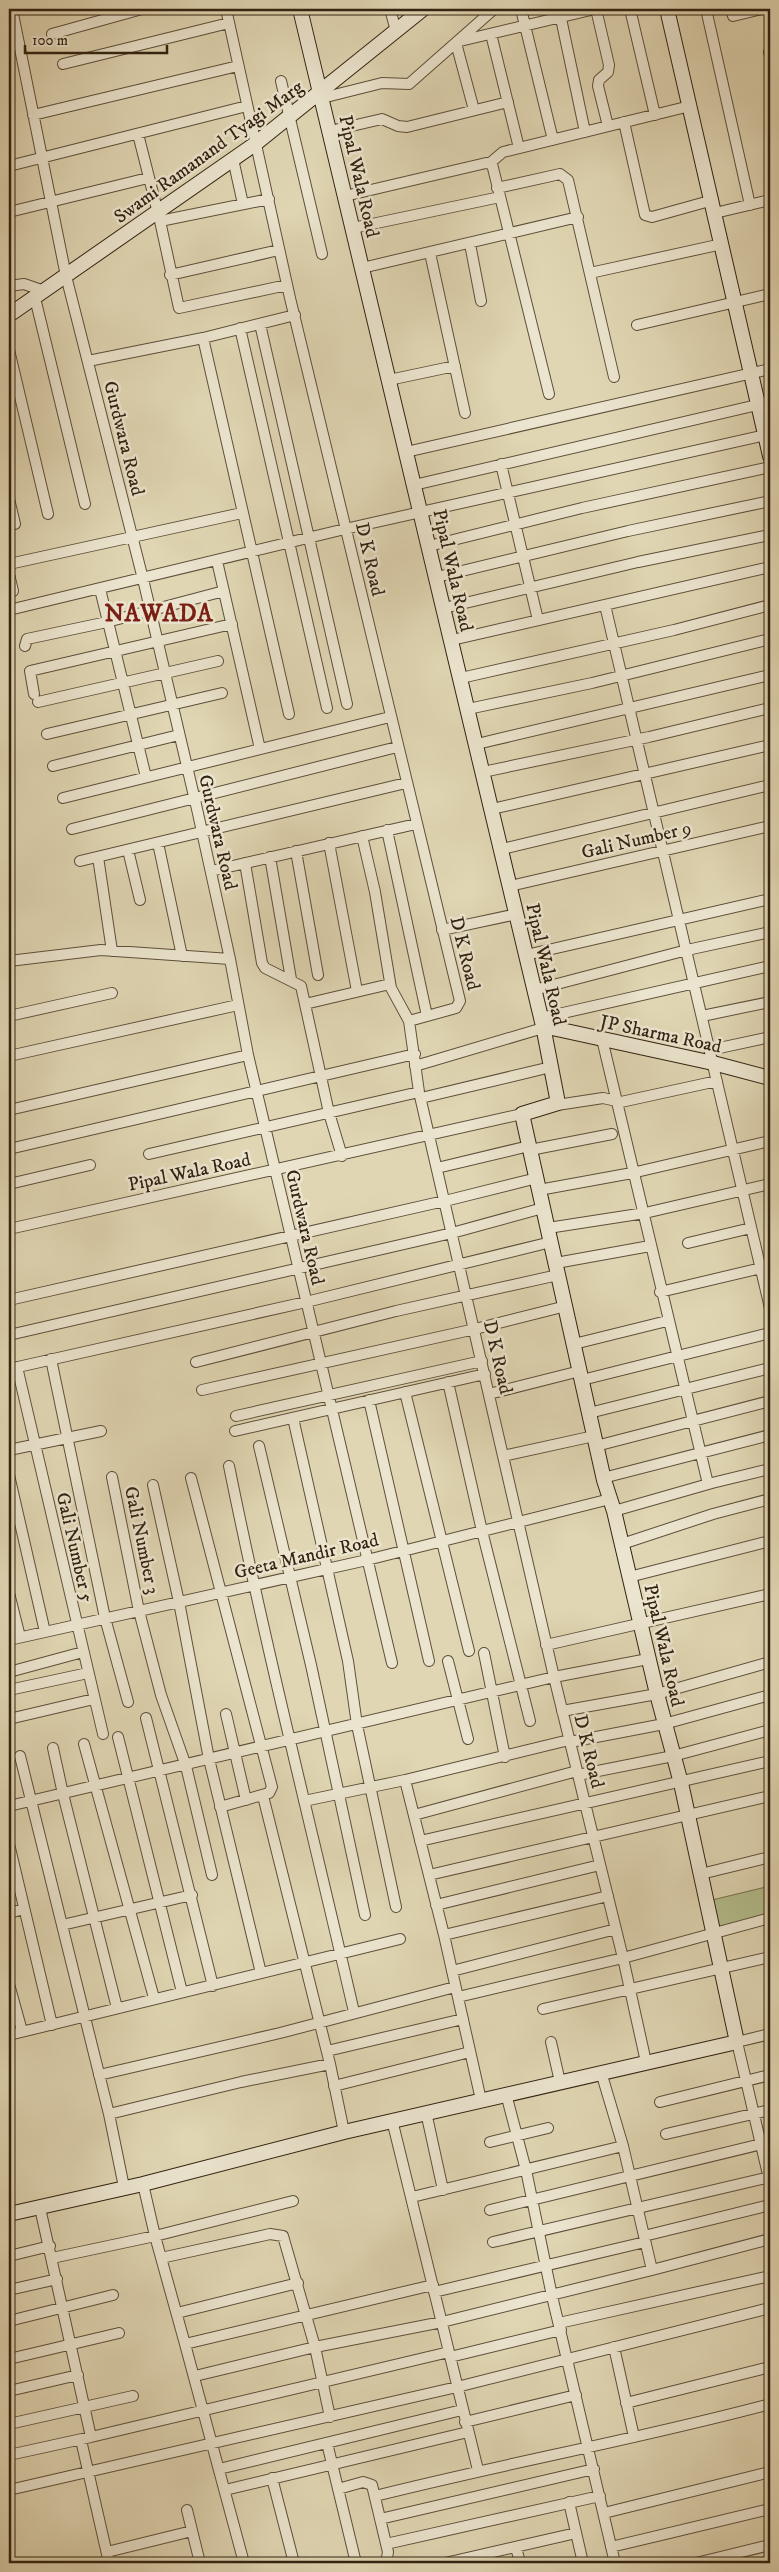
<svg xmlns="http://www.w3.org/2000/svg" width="779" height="2572" viewBox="0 0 779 2572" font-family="'IM FELL DW Pica',serif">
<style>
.green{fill:#b3bd8c;stroke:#72704e}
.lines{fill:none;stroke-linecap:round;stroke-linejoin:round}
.street-casing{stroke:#5e4f3a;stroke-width:12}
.secondary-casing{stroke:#322211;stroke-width:16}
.street{stroke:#ebe4ce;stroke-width:10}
.secondary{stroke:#ebe4ce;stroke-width:14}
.labels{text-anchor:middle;stroke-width:5;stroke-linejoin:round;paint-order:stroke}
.street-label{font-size:19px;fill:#322211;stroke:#ebe4ce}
.district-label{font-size:24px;font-weight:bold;letter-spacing:1px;fill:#7a1f14;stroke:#ebe4ce}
</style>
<rect width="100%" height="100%" fill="#e0d6b3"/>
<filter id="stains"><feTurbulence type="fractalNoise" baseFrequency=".004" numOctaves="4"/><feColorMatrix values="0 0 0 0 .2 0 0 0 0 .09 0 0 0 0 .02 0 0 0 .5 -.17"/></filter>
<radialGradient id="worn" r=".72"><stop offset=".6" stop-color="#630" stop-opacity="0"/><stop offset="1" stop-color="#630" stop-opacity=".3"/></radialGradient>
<path class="green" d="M770,1886V1914L719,1927L712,1900Z"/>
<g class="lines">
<defs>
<path id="street" d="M12,9L66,276L143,579L197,809L230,959L248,1055L392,1663
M226,9L290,298L460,1001L456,1008L409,1021L419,1092L554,1677L623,1958L646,2062
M390,9L396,31
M521,9L553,140
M559,9L585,132
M596,9L609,65L608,72L599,80L598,86L608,126
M630,9L655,115
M706,9L750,205
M731,9L733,16L762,9
M52,34L142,9
M491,34L519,148
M460,41L595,9
M456,43L474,110
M769,52L770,57
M63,64L229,23
M281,81L322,254
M322,98L382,83L409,84L494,9
M33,115L238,66
M624,122L645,215L652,217L713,200
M330,131L382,119L398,126L407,127L508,102
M138,134L160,221L179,308L287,285
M233,159L243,204
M490,163L503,152L690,106
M9,166L247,106
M497,188L560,174L568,180L614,377
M345,196L486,163L492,164L549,394
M9,212L148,178
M715,213L770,200
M160,221L269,199
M353,228L500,197
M470,244L481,301
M430,253L465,413
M362,268L578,217
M590,273L722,244
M170,275L279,250
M9,286L24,284L44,291
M35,298L85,504
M260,324L347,704
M637,325L770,294
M240,328L327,708
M203,338L289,714
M9,350L48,514
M88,361L203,338L295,315
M389,380L455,366
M406,452L770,369
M501,464L538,620
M414,485L770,402
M9,499L15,524
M429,546L582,508L770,467
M217,561L260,749
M9,564L242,513
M9,574L13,591
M437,577L628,531L770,501
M100,589L146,777
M605,605L770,1308
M444,608L638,562L770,535
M9,610L345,529L770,434
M452,640L770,567
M25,646L27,639L107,622L224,591
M461,678L674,630L770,605
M34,694L30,671L232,624
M38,702L218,661
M468,709L592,683L770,639
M47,734L222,693
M477,744L770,675
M53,766L179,735
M483,772L649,737L770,708
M63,798L390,717
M492,809L770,745
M72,829L397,747
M387,830L427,1016
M362,836L375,892L391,988L409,1021
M158,843L182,956
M329,843L357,991
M502,849L770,785
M128,850L140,900
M296,851L318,975
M98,857L112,951
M270,857L291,979
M80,861L406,783
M245,863L262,963L265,968L301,986L329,1113L342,1156
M211,871L416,824
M510,886L770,826
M442,930L517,914
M526,955L770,899
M9,961L101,950L230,959
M534,990L687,950L770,932
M305,1004L390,984
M9,1016L112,993
M702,1016L770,1002
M541,1018L770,966
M602,1039L708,1484
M710,1050L770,1037
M9,1056L238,1005
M415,1066L543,1028
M421,1098L551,1067
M557,1105L603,1098L621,1102L717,1081
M9,1110L248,1055
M9,1149L415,1054
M530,1150L612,1134
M149,1154L419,1092
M437,1168L529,1146
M9,1184L90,1165
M539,1190L632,1173L770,1141
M548,1228L645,1213L770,1184
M9,1229L522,1114
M688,1243L751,1228
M556,1263L650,1246
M660,1292L770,1266
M9,1300L453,1199L537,1178
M9,1335L452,1233L543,1208
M574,1344L667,1321
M51,1359L105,1618L128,1702
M196,1362L396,1311L558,1275
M17,1367L103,1734
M9,1369L306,1302L551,1242
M582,1380L770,1333
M448,1382L482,1531L530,1721
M202,1390L475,1329L566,1306
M405,1392L469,1651
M489,1394L580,1371
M369,1400L429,1661
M589,1413L770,1368
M236,1416L482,1361
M293,1418L348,1661L357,1725L396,1907
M235,1431L485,1374
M259,1446L311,1665L365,1915
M596,1446L770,1401
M9,1450L101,1431
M503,1456L594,1436
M229,1466C266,1649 312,1830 354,2012
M9,1475L45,1632
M112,1477L139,1611L161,1695L186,1766L212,1875
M191,1478L272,1787L269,1793L220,1807
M603,1478L770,1435
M153,1485L179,1602L209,1759L261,1973
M614,1511L712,1483L770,1469
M622,1544L713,1514L770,1499
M629,1577L770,1541
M9,1593L20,1637
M9,1640L367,1560L610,1499
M546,1645L770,1594
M484,1653L505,1757
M448,1661L468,1739
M9,1672L83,1652
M9,1690L88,1673
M562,1711L657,1694L770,1662
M226,1714L246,1800
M146,1718L213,1986
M9,1719L94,1699
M118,1737L182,1992
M570,1742L664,1724L770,1695
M84,1744L154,1998
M53,1748L63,1794L117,2008
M20,1756L109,2114L124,2187
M578,1775L673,1756L770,1730
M405,1780L444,1935L481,2100
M263,1796L330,2064
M304,1801L405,1780L569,1740
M9,1806L554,1677L648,1659
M414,1815L577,1771
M420,1841L770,1761
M9,1844L52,2025
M701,1874L770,1857
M429,1875L770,1796
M436,1905L600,1865
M9,1913L24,1909
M62,1925L192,1895
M444,1935L608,1896
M452,1971L616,1929
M9,1984L22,2031
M458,1997L623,1958L770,1918
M543,2009L770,1957
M9,2035L400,1939
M551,2042L560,2082
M327,2051L463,2019
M99,2075L280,2033L455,1987
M334,2086L470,2052
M506,2094L526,2170L552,2296L615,2563
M660,2102L770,2075
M426,2112L443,2190
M109,2114L241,2082L330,2064L344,2132
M392,2120L478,2470
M666,2134L770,2110
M490,2142L548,2128
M770,2183L737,2042L770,2034
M412,2197L623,2146L601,2072
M293,2201L155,2236L185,2344L433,2285
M490,2210L770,2142
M644,2236L770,2205
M493,2242L770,2177
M9,2256L50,2246
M52,2258L155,2236L143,2184
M161,2258L270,2234L283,2236L315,2347L330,2417
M652,2270L770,2239
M9,2290L57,2279
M434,2292L645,2242
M177,2313L298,2283
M9,2321L113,2295
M559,2323L770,2276
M185,2344L244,2563
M614,2347L634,2437
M450,2357L561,2330
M9,2359L119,2333
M195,2376L315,2347L442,2322L652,2270L623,2146
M9,2391L78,2375
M626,2403L770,2367
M465,2422L576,2395
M9,2424L133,2396
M91,2437L449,2352
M81,2440L109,2563
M327,2443L356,2563
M9,2455L91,2437L40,2208
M219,2469L462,2410
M272,2478L294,2563
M338,2489L363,2482L372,2485L388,2552L386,2563
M9,2490L457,2387L770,2308
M225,2490L468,2432
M375,2496C506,2463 639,2439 770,2404
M569,2502L583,2563
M187,2510L200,2563
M604,2513L770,2472
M380,2519L594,2469
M386,2544L600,2496
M516,2547L520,2563
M611,2547L770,2509
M107,2552L192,2531
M445,2563L576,2533
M696,2563L770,2545"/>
<path id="secondary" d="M667,9L770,456
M9,315L255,144L423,9
M543,1026L713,1063L770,1078
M9,2214L143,2184L344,2132L737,2042L681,1783L657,1694L614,1511L604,1480L522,1114L558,1103L543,1026L300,9"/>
</defs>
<use href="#street" class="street-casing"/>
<use href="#secondary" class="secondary-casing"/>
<use href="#street" class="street"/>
<use href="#secondary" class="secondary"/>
</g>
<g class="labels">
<g class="street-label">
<text transform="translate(208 151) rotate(-36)" y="7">Swami Ramanand Tyagi Marg</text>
<text transform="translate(360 176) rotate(77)" y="7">Pipal Wala Road</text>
<text transform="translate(125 438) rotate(76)" y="7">Gurdwara Road</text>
<text transform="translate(371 559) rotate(77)" y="7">D K Road</text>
<text transform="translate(454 570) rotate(77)" y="7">Pipal Wala Road</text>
<text transform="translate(219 832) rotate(77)" y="7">Gurdwara Road</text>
<text transform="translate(636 839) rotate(-13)" y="7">Gali Number 9</text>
<text transform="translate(466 953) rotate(76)" y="7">D K Road</text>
<text transform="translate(547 964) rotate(77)" y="7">Pipal Wala Road</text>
<text transform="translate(661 1033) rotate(12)" y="7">JP Sharma Road</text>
<text transform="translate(189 1171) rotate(-12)" y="7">Pipal Wala Road</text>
<text transform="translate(306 1227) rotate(77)" y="7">Gurdwara Road</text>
<text transform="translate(499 1357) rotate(77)" y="7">D K Road</text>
<text transform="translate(143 1540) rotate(78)" y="7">Gali Number 3</text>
<text transform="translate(76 1547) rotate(77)" y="7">Gali Number 5</text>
<text transform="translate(306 1555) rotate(-13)" y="7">Geeta Mandir Road</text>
<text transform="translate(665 1645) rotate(77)" y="7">Pipal Wala Road</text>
<text transform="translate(590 1751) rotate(76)" y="7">D K Road</text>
</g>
<g class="district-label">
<text x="159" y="621">NAWADA</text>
</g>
</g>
<rect width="779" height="2572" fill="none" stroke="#e0d6b3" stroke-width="30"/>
<rect x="10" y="10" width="759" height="2552" fill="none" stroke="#322211" stroke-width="2.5"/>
<rect x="15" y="15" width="749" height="2542" fill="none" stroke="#322211"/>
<path d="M25 45v8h142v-8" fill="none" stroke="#322211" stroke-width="2.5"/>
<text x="32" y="45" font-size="15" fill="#322211" stroke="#ebe4ce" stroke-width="4" paint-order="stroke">100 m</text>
<rect width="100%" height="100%" filter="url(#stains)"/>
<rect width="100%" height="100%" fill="url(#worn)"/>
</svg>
